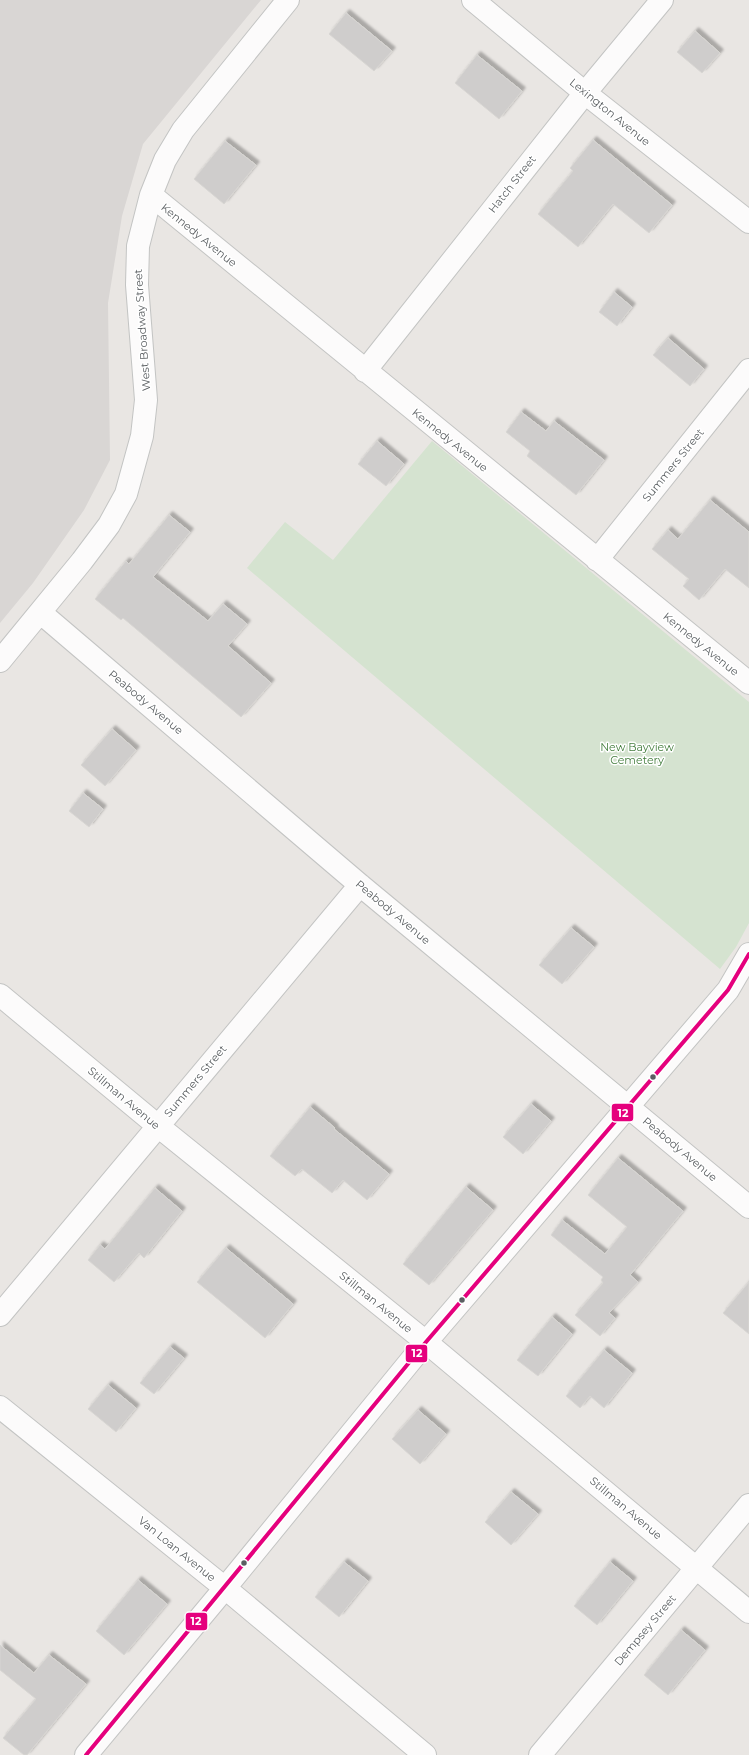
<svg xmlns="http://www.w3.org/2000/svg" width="749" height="1755" viewBox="0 0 749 1755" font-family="Montserrat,sans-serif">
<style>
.industrial{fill:#d9d6d4}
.green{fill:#d5e3d0}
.building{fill:#cfcdcc;stroke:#d8d6d3;filter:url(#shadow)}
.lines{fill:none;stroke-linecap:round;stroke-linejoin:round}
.minor-casing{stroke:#c3c4c3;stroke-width:24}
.minor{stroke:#fcfbfb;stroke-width:22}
.bus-1-casing{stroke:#fff;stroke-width:7}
.bus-1{stroke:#e5007d;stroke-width:4}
.bus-dot{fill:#5a5e61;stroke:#fff;stroke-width:1.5}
.labels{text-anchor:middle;stroke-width:3;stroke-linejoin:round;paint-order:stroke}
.street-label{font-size:11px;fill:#5a5e61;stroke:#fff}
.park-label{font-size:11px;fill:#437d3d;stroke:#fff}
.line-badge{stroke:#fff;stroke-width:1.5}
.badge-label{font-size:11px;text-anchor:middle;font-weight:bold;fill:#fff}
</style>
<defs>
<filter id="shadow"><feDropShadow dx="3.5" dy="-3.5" stdDeviation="1" flood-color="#0004"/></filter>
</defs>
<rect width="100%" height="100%" fill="#e9e6e3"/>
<path class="industrial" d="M0,0H261L143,144L122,216L108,303L110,460L84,510L33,583L0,623Z"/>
<path class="green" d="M432,441L749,702V923L736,947L720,969L247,568L285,522L333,560Z"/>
<path class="building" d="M346,13L392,51L374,71L329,34Z
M695,31L720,53L702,73L677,52Z
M477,55L522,91L499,119L455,83Z
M593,140L672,205L649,233L613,204L578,247L538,214L573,171L570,168Z
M225,141L256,165L224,204L194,179Z
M614,292L632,307L617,326L599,312Z
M668,338L704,369L690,386L653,355Z
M521,412L546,431L554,421L604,460L576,495L527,456L530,451L506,432Z
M377,441L404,464L386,486L358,464Z
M710,500L749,532V588L725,569L699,600L683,586L689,579L652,549L668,530L678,539Z
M169,515L190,532L153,577L208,621L223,604L247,624L228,646L271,683L241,717L123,618L121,620L95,599L126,561L129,564Z
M112,729L136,750L105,786L81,765Z
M83,793L103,809L89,827L69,811Z
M571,928L594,947L562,984L539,965Z
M531,1104L551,1121L523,1154L503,1137Z
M310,1107L335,1128L334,1129L389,1174L367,1200L343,1180L332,1193L302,1169L295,1176L270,1156Z
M618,1158L683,1211L630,1275L638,1282L609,1313L615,1318L600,1336L575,1315L603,1283L601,1280L603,1277L551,1235L562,1220L605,1254L627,1227L588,1195Z
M466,1187L493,1210L429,1285L403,1264Z
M155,1188L182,1211L144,1258L139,1253L114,1282L88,1260L100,1245L105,1249Z
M226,1248L293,1304L265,1338L197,1282Z
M749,1282V1334L723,1313Z
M552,1317L572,1334L538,1376L517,1360Z
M170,1347L184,1358L154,1394L140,1383Z
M604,1350L632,1373L604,1408L590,1396L580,1408L566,1396Z
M108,1385L136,1408L116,1432L88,1409Z
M418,1410L446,1434L420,1464L392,1439Z
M511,1492L538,1514L511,1545L485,1522Z
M344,1562L368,1581L339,1617L315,1597Z
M610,1562L633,1581L597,1625L574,1606Z
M138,1580L167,1604L124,1655L96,1631Z
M681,1630L705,1650L668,1695L644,1675Z
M0,1645L34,1673L49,1655L86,1684L27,1755H24L3,1738L36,1699L0,1670Z"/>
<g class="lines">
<defs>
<path id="minor" d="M473,0L585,93L749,222
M151,195L749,683
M365,371L585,93L662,0
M597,560L749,370
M41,613L360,885L749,1207
M0,661L82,561L109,525L126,494L142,436L146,400L137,285L138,246L151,195L165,160L183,130L288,0
M0,995L158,1126L426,1342L749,1612
M0,1315L360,885
M0,1407L225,1588L425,1755
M86,1755L225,1588L426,1342L728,990L749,954
M540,1755L749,1505"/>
</defs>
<use href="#minor" class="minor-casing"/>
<use href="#minor" class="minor"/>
<defs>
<path id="bus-1" d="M86,1755L426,1342L728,990L749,954"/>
</defs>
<use href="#bus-1" class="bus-1-casing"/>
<use href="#bus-1" class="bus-1"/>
</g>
<g class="bus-dot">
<circle cx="653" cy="1077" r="3.5"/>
<circle cx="462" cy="1300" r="3.5"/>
<circle cx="244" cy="1563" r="3.5"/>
</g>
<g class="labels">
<g class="street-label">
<text transform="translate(610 112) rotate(39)" y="4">Lexington Avenue</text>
<text transform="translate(512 184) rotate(-52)" y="4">Hatch Street</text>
<text transform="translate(199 235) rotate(39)" y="4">Kennedy Avenue</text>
<text transform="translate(142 330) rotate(-94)" y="4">West Broadway Street</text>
<text transform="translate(450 440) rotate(39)" y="4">Kennedy Avenue</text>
<text transform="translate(673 465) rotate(-51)" y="4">Summers Street</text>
<text transform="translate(701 644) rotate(39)" y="4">Kennedy Avenue</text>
<text transform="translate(146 702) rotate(40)" y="4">Peabody Avenue</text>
<text transform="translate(393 912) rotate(40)" y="4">Peabody Avenue</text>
<text transform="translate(195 1081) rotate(-50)" y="4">Summers Street</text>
<text transform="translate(124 1098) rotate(40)" y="4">Stillman Avenue</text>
<text transform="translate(680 1149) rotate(40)" y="4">Peabody Avenue</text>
<text transform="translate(376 1302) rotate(39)" y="4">Stillman Avenue</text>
<text transform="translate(626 1508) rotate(40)" y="4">Stillman Avenue</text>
<text transform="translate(177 1549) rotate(39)" y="4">Van Loan Avenue</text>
<text transform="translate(645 1630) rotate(-50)" y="4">Dempsey Street</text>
</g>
<g class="park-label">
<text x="637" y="751">New Bayview<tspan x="637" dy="13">Cemetery</tspan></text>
</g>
</g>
<g class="line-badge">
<rect x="611" y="1103" width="23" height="19" rx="4" fill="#e5007d"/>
<rect x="405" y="1344" width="23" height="19" rx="4" fill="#e5007d"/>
<rect x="185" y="1612" width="23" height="19" rx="4" fill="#e5007d"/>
</g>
<g class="badge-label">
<text x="623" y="1117">12</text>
<text x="417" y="1357">12</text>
<text x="196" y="1625">12</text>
</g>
</svg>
